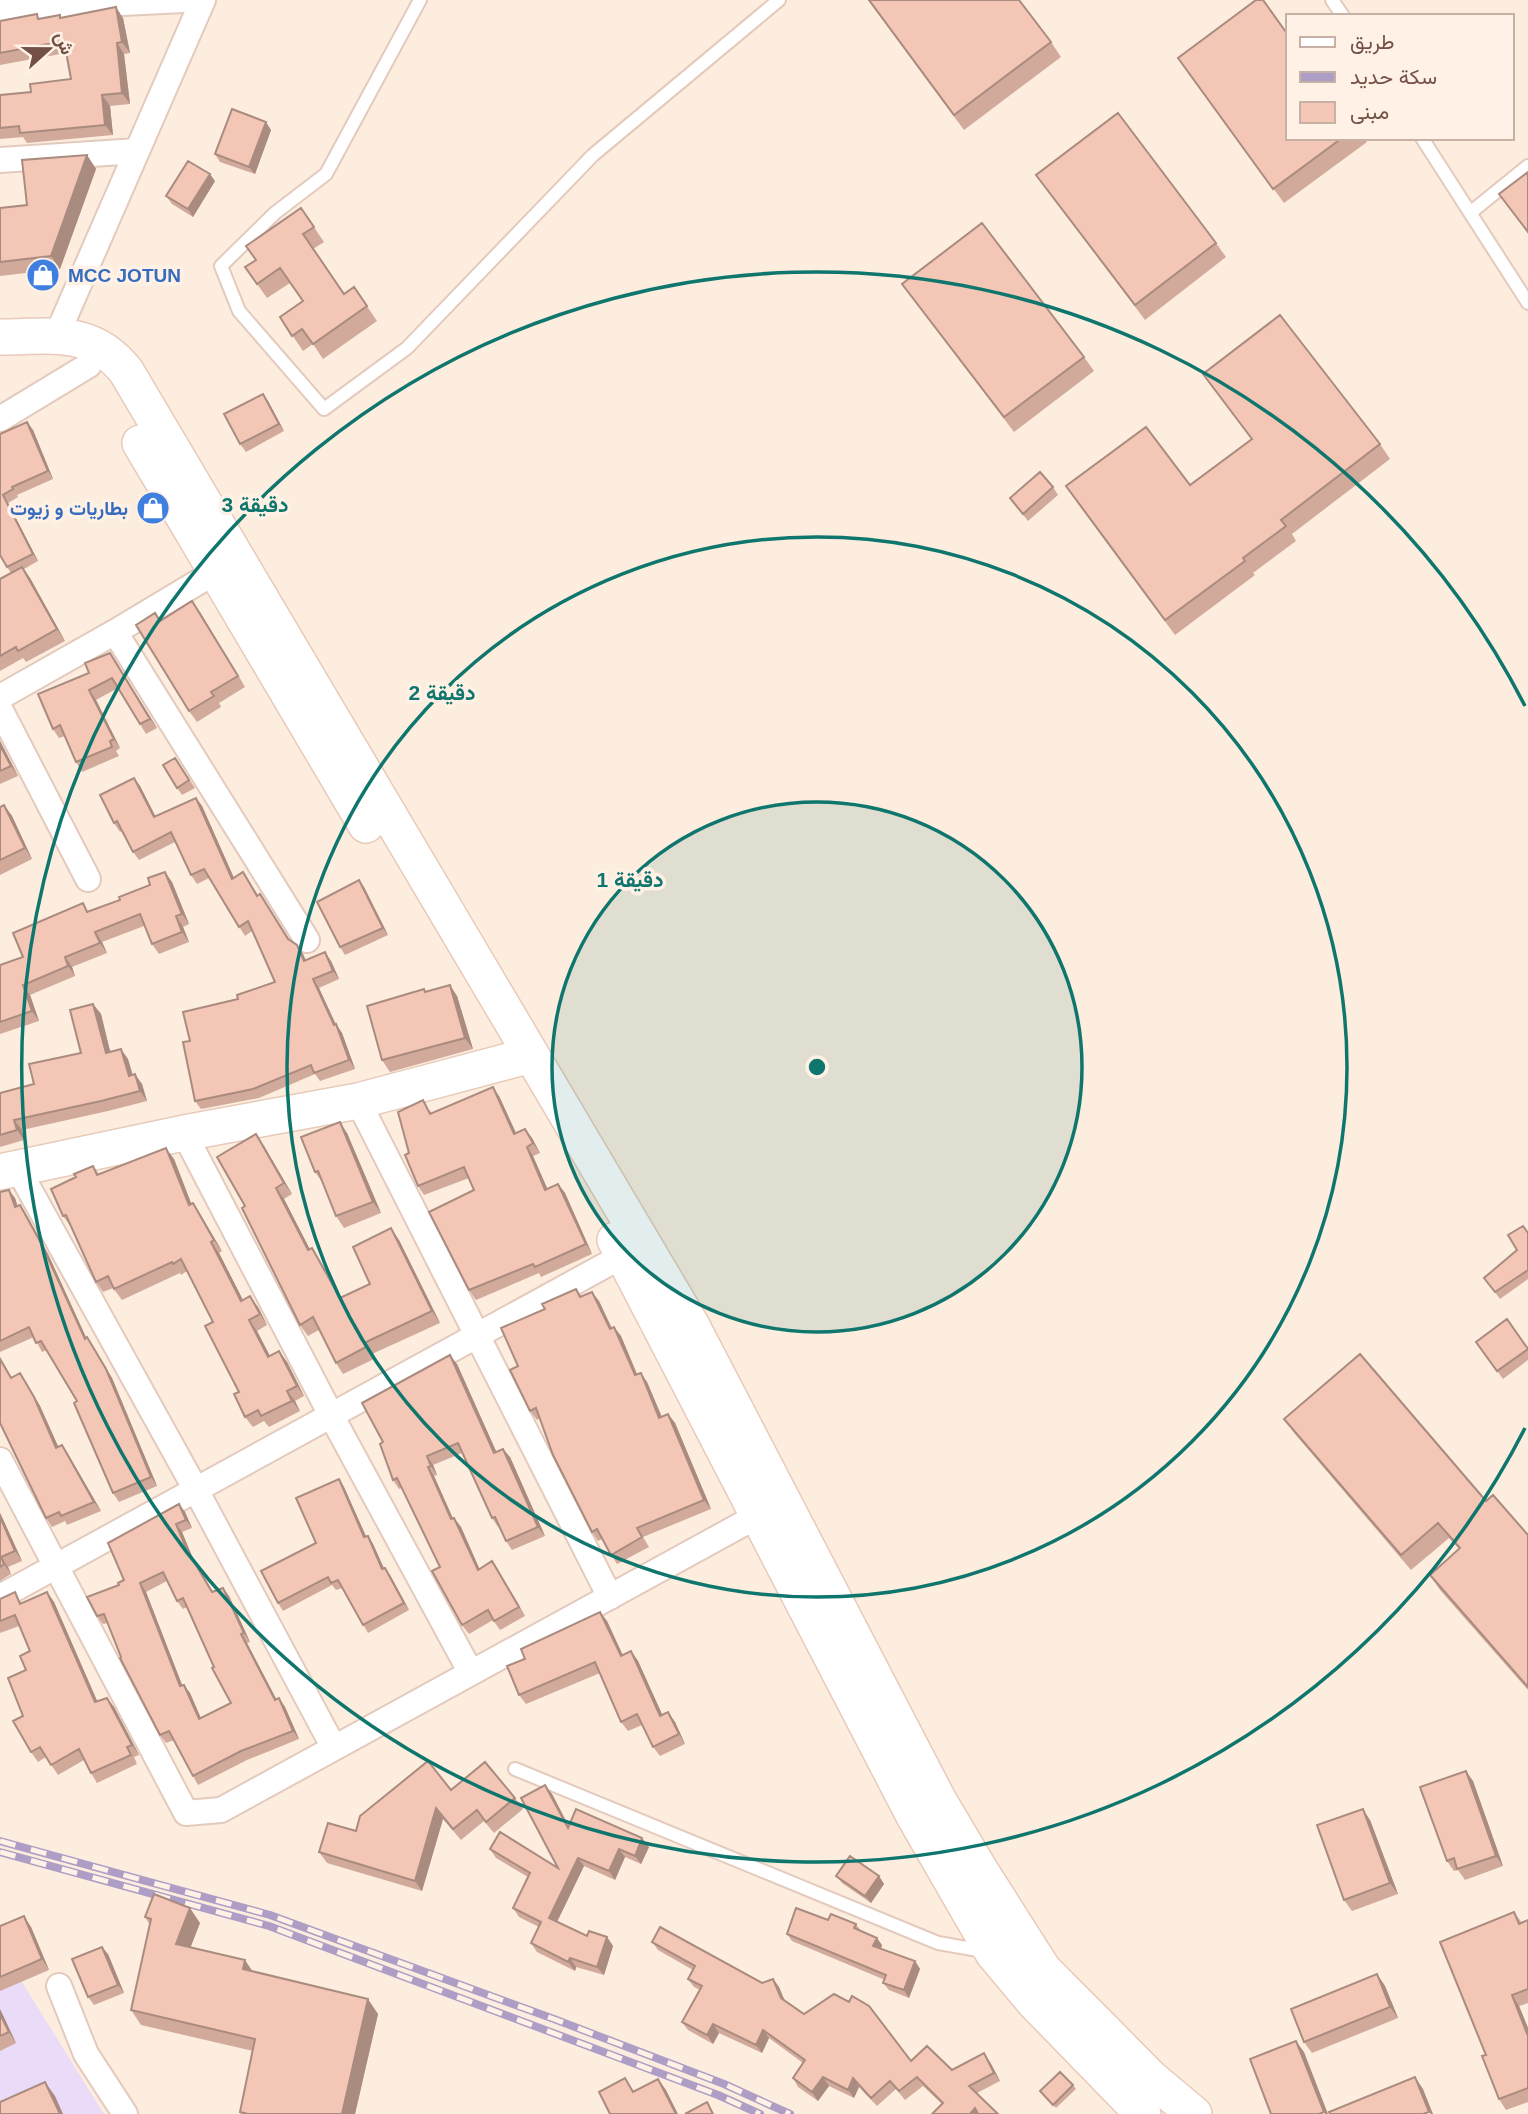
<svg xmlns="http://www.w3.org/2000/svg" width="1528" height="2114" viewBox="0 0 1528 2114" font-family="Arial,Vazirmatn,sans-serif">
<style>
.education{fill:#eadbf9}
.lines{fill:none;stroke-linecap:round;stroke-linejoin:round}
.lane-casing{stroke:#e3cabd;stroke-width:16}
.street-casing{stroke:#e3cabd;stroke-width:28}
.secondary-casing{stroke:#e8caba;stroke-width:38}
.lane{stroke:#fff;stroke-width:12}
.street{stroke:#fff;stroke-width:24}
.secondary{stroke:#fff;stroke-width:35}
.rail-casing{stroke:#ae9ec5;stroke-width:8}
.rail{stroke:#fff1e5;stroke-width:5;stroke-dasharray:16;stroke-linecap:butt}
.wall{fill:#d1aa9c;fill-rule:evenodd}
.shaded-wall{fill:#aa8b7f}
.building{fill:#f3c6b5;stroke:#aa8b7f;stroke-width:2;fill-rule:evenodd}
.ring{fill:none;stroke:#0f766e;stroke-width:3.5}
.labels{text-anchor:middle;stroke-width:7;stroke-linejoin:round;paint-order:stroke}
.shop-label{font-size:19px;font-weight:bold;fill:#366cbe;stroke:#fff1e5;text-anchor:start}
.centre{fill:#0f766e;stroke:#fff1e5;stroke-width:3.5}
.ring-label{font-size:21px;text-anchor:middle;font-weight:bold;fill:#0f766e;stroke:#fff1e5;stroke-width:7;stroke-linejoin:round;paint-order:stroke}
</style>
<rect width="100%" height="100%" fill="#fdedde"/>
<path class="education" d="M0,1947L104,2114H0Z"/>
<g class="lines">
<defs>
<path id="lane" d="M420,0L326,174L275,213L221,266L239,311L324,409L407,348L593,155L779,0
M1332,0L1343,16
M1422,138L1528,303
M1470,213L1528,166
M515,1769L938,1943L984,1951"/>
<path id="street" d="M0,9L184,0
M0,160L137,151
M56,337L203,0
M0,419L89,365
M115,632L307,940
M0,697L115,632L230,563
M0,709L88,879
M358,1101L610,1597
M184,1133L331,1415L471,1673
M18,1169L196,1490L334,1748
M0,1460L186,1813L221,1810L770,1509
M0,1597L624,1255
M59,1986L86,2054L125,2114"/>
<path id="secondary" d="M0,337C51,337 91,327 126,371L692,1326L939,1801L980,1870L1043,1969L1151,2078L1194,2114
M140,443L366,825
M0,1172L184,1133L358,1101L531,1055
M615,1240L914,1816L993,1953L1034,2002L1143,2114"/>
</defs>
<use href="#lane" class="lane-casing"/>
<use href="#street" class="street-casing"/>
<use href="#secondary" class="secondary-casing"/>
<use href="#lane" class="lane"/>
<use href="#street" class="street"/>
<use href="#secondary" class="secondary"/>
<defs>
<path id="rail" d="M0,1841L270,1915L554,2019L724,2084L790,2114
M0,1852L269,1926L718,2095L760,2114"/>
</defs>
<use href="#rail" class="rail-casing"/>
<use href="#rail" class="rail"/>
</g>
<path class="wall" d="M868,0L1051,42L1061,57L964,130Z
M61,17L123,18L130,53L124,54L130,104L110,106L113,135L27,143L23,137L0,139V95L31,92L71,79L66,53L0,65V21Z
M1188,73L1288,138H1364L1367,142L1284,203Z
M271,130L255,174L220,162L215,154Z
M87,155L96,169L60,269L0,276V208L27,205Z
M1036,175L1216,243L1226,257L1145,320Z
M215,181L193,217L172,204L166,196Z
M301,208L324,242L313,249L344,294L354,287L377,321L323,359L313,344L303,351L280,317L303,301L290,283L267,298L245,267L256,260Z
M902,284L1084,357L1094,371L1014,432Z
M1203,374L1380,444L1390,459L1292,534L1296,541L1253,573L1255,575L1175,635L1076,501L1190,485L1252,439Z
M268,401L284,431L246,452L240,444Z
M27,422L33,430L53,479L17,495L18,497L8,503L38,561L24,569L30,578L65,641L26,662L23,658L0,671V579L11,573L7,567L0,434Z
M1053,487L1058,495L1028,521L1010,498Z
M192,601L245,687L219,703L221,707L197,722L189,711L160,621Z
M116,662L157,728L146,734L118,688L96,700L120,748L116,751L119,756L82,772L76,762L65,736L59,738L53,729Z
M0,741L18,776L0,784Z
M180,765L195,788L182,795L177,788Z
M134,778L140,786L155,816L196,798L202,806L234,878L249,881L258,895L260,894L266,903L290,940L297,945L303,954L306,961H331L339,979L319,988L336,1024L342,1033L355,1069L320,1081L315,1074L259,1098L201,1109L195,1101L190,1041L238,999L275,982L252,931L245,936L209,878L197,884L191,875L175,842L139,860L133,852L122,831L120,832L114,823Z
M4,805L12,816L32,859L0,875V807Z
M172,882L189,924L183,927L189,942L159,954L152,944L144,926L102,942L107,953L72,967L75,976L30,995L39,1021L0,1034V965L23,957L89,911Z
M364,887L388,935L345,955L340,947Z
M424,989L426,992L457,996L473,1049L390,1072L382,1060Z
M93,1004L101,1014L110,1052L128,1059L132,1074L142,1084L147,1101L108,1111L22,1130L24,1140L0,1147V1093L34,1084L81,1053Z
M499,1096L516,1133L525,1129L532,1138L540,1153L533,1156L547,1189L558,1184L565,1193L592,1254L541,1277L539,1273L476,1300L469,1290L474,1190L469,1178L424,1195L418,1186L409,1153L430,1110L432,1114Z
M347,1133L381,1213L344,1228L336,1216L323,1183L315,1172Z
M264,1146L292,1194L284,1199L309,1249L312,1248L319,1259L341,1298L370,1284L399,1240L440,1323L372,1354L374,1359L343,1374L336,1363L319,1330L308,1336L300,1325L245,1206Z
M174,1159L191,1203H193L200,1214L222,1251L219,1253L243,1300L258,1307L267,1325L257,1331L270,1356L279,1351L287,1362L304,1396L295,1401L300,1411L269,1427L264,1421L253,1427L245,1417L239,1392L213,1322L187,1271L181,1275L180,1273L122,1300L113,1288L103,1292L96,1282L71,1227L63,1216L93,1166L99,1174Z
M0,1192L15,1198L17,1206L20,1205L26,1214L48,1254L86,1338L87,1337L93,1346L112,1378L157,1486L119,1502L113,1493L77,1401L47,1350L42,1352L34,1337L0,1352Z
M1528,1233V1279L1500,1299L1484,1278L1517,1250Z
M576,1289L582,1297L599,1301L612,1328L614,1327L621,1336L637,1374L647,1382L662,1417L668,1414L675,1423L711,1509L643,1537L649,1547L617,1564L602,1539L598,1541L592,1532L540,1418L537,1420L530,1411L518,1366Z
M1476,1342L1528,1349V1360L1503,1379Z
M0,1357L12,1378L26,1382L40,1406L58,1447L62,1445L68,1454L101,1511L67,1525L65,1521L52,1527L46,1518L0,1423Z
M457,1364L496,1452L510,1457L545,1536L512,1550L506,1541L499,1526L498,1527L492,1518L462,1453L433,1465L437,1475L434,1476L453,1518H454L461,1527L479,1569L498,1570L525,1616L500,1630L493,1620L469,1634L462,1625L440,1567L402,1488L399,1489L393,1480L383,1442Z
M1284,1419L1486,1501L1528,1535V1690L1440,1590L1430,1575L1459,1549L1449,1538L1411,1570L1295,1434Z
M339,1479L344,1487L366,1537L368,1536L373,1544L384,1569L390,1575L409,1610L368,1633L342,1588L336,1590L332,1585L283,1611L278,1603L316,1543Z
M179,1504L185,1512L192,1528L182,1532L192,1556L213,1592L223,1588L229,1596L250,1642L247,1643L276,1699L279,1698L285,1707L299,1739L247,1760L198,1785L193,1776L174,1740L166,1743L160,1735L121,1657L108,1623L103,1624L97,1616ZM167,1581L177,1601L183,1609L187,1607L231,1703L201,1718L190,1693L182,1685L146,1592Z
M0,1513L22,1561L8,1567L11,1574L0,1581Z
M47,1592L54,1602L97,1701L107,1698L114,1707L139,1755L134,1757L137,1764L97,1783L91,1773L84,1760L58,1775L46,1757L38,1762L31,1752L23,1716L26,1670L30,1651L19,1626L0,1633V1599L23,1603Z
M600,1612L607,1621L623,1655L631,1651L638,1661L662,1715L668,1712L675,1722L685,1744L660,1756L653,1747L642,1725L628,1731L621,1722L600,1673L526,1704L519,1695L525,1659Z
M1473,1781L1503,1866L1465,1880L1458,1870L1454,1871L1447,1861Z
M545,1785L552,1794L569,1826L649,1847L641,1864L625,1857L615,1880L584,1866L557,1922L587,1936L607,1937L613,1946L604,1975L576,1967L575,1971L537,1952L531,1943L539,1927L519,1917L513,1908L528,1877L496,1858L490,1849L558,1868Z
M451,1790L515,1798L523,1809L494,1833L484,1821L461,1840L443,1819L422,1891L327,1863L319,1852L356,1831Z
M1370,1820L1398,1894L1352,1911L1344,1900Z
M836,1876H879L884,1884L871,1903L842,1883Z
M1514,1912L1522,1923L1528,1920V2003L1519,2006L1528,2028V2102L1506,2110L1499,2099L1486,2055Z
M145,1917L200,1923L190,1948L253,1971L378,2014L355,2114H241L240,2112L253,2051L141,2025L131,2010L150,1925Z
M828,1920L856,1924L861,1931L882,1945L881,1949L915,1961L920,1969L909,1998L889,1990L883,1983L885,1980L792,1941L787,1934Z
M0,1926L31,1927L49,1970L0,1991Z
M652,1942L762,1983L773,1979L779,1987L785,2001L804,2014L911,2061L952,2070L990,2062L1000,2081L977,2093L942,2104L923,2086L905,2100L896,2089L877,2106L859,2087L854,2098L829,2086L818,2101L798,2087L793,2078L803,2063L769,2038L762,2053L719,2033L713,2044L688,2030L682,2022L700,1990L694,1987L688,1979L693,1970L658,1950Z
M108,1954L124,1993L94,2005L88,1997Z
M1377,1974L1385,1986L1398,2018L1312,2053L1304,2042Z
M0,2009L16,2043L0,2051Z
M1073,2085L1076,2089L1056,2108L1040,2091Z"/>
<path class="shaded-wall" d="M116,7L123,18L130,53L122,42Z
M117,43L124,54L130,104L122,93Z
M102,95L110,106L113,135L105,125Z
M266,122L271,130L255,174L249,167Z
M87,155L96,169L60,269L51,256Z
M210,174L215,181L193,217L188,209Z
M263,394L268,401L284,431L279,424Z
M27,422L33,430L53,479L48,471Z
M3,495L8,503L38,561L33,554Z
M22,567L30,578L65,641L57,629Z
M192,601L200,612L245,687L238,676Z
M110,653L116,662L157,728L150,719Z
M89,690L96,700L120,748L114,739Z
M0,741L18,776L11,766L0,745Z
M134,778L140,786L160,825L154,817Z
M196,798L202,806L238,887L232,879Z
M4,805L12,816L32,859L25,848Z
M165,872L172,882L189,924L182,914Z
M359,880L364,887L388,935L383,928Z
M176,916L183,927L189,942L182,932Z
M95,932L102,942L107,953L100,943Z
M297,945L303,954L310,970L304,961Z
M325,952L331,961L339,979L333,971Z
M65,957L72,967L75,976L68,966Z
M313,979L319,988L339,1032L336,1024L342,1033L355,1069L349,1060Z
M23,985L30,995L39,1021L32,1011Z
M450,985L457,996L473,1049L465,1038Z
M93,1004L101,1014L113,1063L106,1053Z
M121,1049L128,1059L136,1086L129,1076Z
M135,1074L142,1084L147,1101L140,1091Z
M493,1087L499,1096L521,1144L514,1134Z
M14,1120L22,1130L24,1140L17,1130Z
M340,1122L347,1133L381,1213L373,1202Z
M525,1129L532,1138L540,1153L533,1143Z
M256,1134L264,1146L292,1194L284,1183Z
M527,1147L533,1156L552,1199L545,1190Z
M166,1148L174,1159L196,1216L189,1205Z
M558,1184L565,1193L592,1254L586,1244Z
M276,1188L284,1199L316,1261L308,1250Z
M9,1190L15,1198L21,1216L15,1207Z
M193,1203L200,1214L222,1251L214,1240Z
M20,1205L26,1214L48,1254L91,1348L85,1339Z
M391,1228L399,1240L440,1323L432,1311Z
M211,1242L219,1253L249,1312L241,1301Z
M312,1248L319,1259L348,1310L340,1298Z
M592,1292L599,1301L616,1338L610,1329Z
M250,1296L258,1307L267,1325L260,1314Z
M249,1320L257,1331L276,1368L268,1357Z
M614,1327L621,1336L641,1384L635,1375Z
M87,1337L112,1378L157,1486L151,1477Z
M279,1351L287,1362L304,1396L297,1386Z
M450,1355L457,1364L501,1462L494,1453Z
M20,1373L40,1406L63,1457L56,1448Z
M641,1373L647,1382L666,1427L659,1418Z
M287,1391L295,1401L300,1411L292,1401Z
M668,1414L675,1423L711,1509L704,1500Z
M62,1445L68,1454L101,1511L94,1502Z
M503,1449L510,1457L545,1536L538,1527Z
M427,1456L433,1465L437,1475L431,1466Z
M428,1467L434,1476L457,1528L451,1519Z
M339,1479L344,1487L370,1545L364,1537Z
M179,1504L185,1512L192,1528L186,1520Z
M0,1513L2,1517L22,1561L15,1551L0,1517Z
M454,1518L461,1527L484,1579L478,1570Z
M176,1524L182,1532L192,1556L218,1601L186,1548Z
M368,1536L373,1544L388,1577L382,1569Z
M1,1557L8,1567L11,1574L4,1564Z
M492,1561L498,1570L525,1616L519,1607Z
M385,1568L390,1575L409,1610L404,1603Z
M140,1583L146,1592L186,1695L180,1686Z
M223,1588L229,1596L250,1642L244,1633Z
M47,1592L54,1602L102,1712L95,1702Z
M600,1612L607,1621L627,1665L621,1656Z
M241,1634L247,1643L281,1708L275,1700Z
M631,1651L638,1661L667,1725L660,1716Z
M184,1685L190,1693L205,1728L199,1719Z
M107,1698L114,1707L139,1755L132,1745Z
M279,1698L285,1707L299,1739L293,1731Z
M668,1712L675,1722L685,1744L679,1734Z
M1466,1771L1473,1781L1503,1866L1496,1856Z
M545,1785L552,1794L574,1837L568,1828Z
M436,1808L443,1819L422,1891L415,1881Z
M1363,1809L1370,1820L1398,1894L1390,1883Z
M642,1838L649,1847L641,1864L635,1856Z
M619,1849L625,1857L615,1880L609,1871Z
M578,1858L584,1866L555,1926L549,1918Z
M879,1876L884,1884L871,1903L865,1896Z
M190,1908L200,1923L186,1959L176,1944Z
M24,1916L31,1927L49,1970L42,1959Z
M607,1937L613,1946L604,1975L597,1967Z
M877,1938L882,1945L879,1953L873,1946Z
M102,1947L108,1954L124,1993L118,1985Z
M570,1958L576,1967L575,1971L568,1962Z
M245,1960L255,1975L243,1969Z
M915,1961L920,1969L909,1998L904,1990Z
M1377,1974L1385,1986L1398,2018L1390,2007Z
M773,1979L779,1987L787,2007L781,1998Z
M1512,1995L1519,2006L1528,2028V2036Z
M368,1999L378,2014L355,2114H342Z
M0,2009L16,2043L9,2032L0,2014Z
M713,2024L719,2033L713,2044L707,2035Z
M763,2030L769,2038L762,2053L756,2045Z
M1296,2041L1304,2052L1328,2114H1325L1324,2112Z
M984,2053L990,2062L1000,2081L994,2073Z
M823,2077L829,2086L818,2101L812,2092Z
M1415,2077L1423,2089L1433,2114H1431L1429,2112Z
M853,2078L859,2087L854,2098L848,2090Z
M658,2079L666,2090L678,2114H676Z
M45,2082L55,2096L63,2114H60Z
M975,2108L980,2114H970Z"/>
<path class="building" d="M869,0H1019L1051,42L954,115Z
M1256,0H1263L1288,35V138H1342L1273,189L1178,58Z
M116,7L122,42L117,43L122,93L102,95L105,125L20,133L19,126L0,128V95L31,92L30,84L71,79L64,41L0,53V21L37,14L38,19L60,15V18Z
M232,109L266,122L249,167L215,154Z
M1118,113L1216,243L1135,305L1036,175Z
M87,155L51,256L0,262V208L27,205L22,160Z
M188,161L210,174L188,209L166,196Z
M1528,172V232L1499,194Z
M301,208L314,227L303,234L344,294L354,287L367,306L313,344L302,329L292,336L280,317L303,301L280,268L257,284L245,267L256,260L246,246Z
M982,223L1084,357L1004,417L902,284Z
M1280,315L1380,444L1281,520L1286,526L1243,558L1245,561L1165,620L1066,486L1146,427L1190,485L1252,439L1203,374Z
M263,394L279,424L240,444L224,414Z
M27,422L48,471L12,487L13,489L3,495L33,554L7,567L0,555V434Z
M1040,472L1053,487L1023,514L1010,498Z
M22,567L57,629L18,651L16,647L0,656V579Z
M192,601L238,676L211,692L214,696L189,711L136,625L155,613L160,621Z
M110,653L150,719L140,724L112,678L89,690L114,739L110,741L112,747L76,762L60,725L53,729L38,694L89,673L85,663Z
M0,745L11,766L0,771Z
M175,758L189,780L177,788L163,765Z
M134,778L154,817L196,798L232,879L243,872L257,896L260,894L288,939L297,945L304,961L325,952L333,971L313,979L334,1025L336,1024L349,1060L314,1073L311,1065L253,1089L195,1101L183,1042L190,1041L183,1012L238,999L237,995L275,982L248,921L239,927L204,869L191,875L171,832L133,852L117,821L114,823L100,795Z
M4,805L25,848L0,860V807Z
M165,872L182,914L176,916L182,932L152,944L140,914L95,932L100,943L65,957L68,966L23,985L32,1011L0,1022V965L23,957L13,933L83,903L87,912L120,900L119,897L150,885L148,878Z
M359,880L383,928L340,947L317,902Z
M450,985L465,1038L382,1060L367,1006L424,989L425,992Z
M93,1004L106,1053L121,1049L129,1076L135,1074L140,1091L101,1101L14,1120L17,1130L0,1135V1093L34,1084L29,1064L81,1053L70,1010Z
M493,1087L514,1134L525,1129L533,1143L527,1147L545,1190L558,1184L586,1244L535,1267L533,1264L469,1290L429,1212L474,1190L464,1167L418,1186L405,1155L409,1153L398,1112L423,1100L430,1114Z
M340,1122L373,1202L336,1216L318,1171L315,1172L301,1137Z
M256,1134L284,1183L276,1188L308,1250L312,1248L340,1298L370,1284L353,1247L391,1228L432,1311L364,1343L366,1347L336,1363L313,1317L300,1325L242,1208L245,1206L217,1157Z
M166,1148L189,1205L193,1203L214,1240L211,1242L241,1301L250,1296L260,1314L249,1320L268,1357L279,1351L297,1386L287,1391L292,1401L261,1416L258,1410L245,1417L234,1394L239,1392L205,1326L213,1322L181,1259L173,1264L172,1262L114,1289L108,1276L96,1282L66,1215L63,1216L51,1189L76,1177L74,1174L93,1166L97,1175Z
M9,1190L15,1207L20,1205L42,1245L85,1339L87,1337L106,1369L151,1477L113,1493L74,1403L77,1401L41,1341L36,1343L29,1327L0,1341V1192Z
M1523,1226L1528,1233V1270L1495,1292L1484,1278L1517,1250L1508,1235Z
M576,1289L580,1297L592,1292L610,1329L614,1327L635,1375L641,1373L659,1418L668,1414L704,1500L637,1528L642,1537L611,1555L597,1529L592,1532L553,1455L536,1408L530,1411L510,1370L518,1366L501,1328L545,1309L542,1304Z
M1507,1319L1528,1349L1497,1371L1476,1342Z
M1360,1354L1486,1501L1493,1495L1528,1535V1687L1430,1575L1460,1548L1438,1523L1401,1555L1284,1419Z
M450,1355L494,1453L503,1449L538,1527L506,1541L495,1517L492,1518L458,1443L427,1456L431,1466L428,1467L451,1519L454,1518L478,1570L492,1561L519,1607L494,1621L488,1610L462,1625L432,1571L440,1567L397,1478L393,1480L380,1444L383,1442L362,1403Z
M0,1359L11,1378L20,1373L34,1397L56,1448L62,1445L94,1502L61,1516L59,1512L46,1518L0,1423Z
M339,1479L364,1537L368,1536L382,1569L385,1568L404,1603L363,1625L338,1580L331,1583L328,1577L278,1603L261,1571L316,1543L296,1498Z
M179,1504L186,1520L176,1524L186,1548L212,1592L223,1588L244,1633L241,1634L275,1700L279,1698L293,1731L241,1751L193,1776L169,1731L160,1735L120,1658L121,1657L104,1614L97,1616L87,1597L119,1585L118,1583L124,1580L108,1543ZM163,1572L177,1601L183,1598L214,1667L212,1668L231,1703L199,1719L184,1685L180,1686L140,1583Z
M0,1517L15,1551L1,1557L4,1564L0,1567Z
M15,1592L20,1604L47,1592L95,1702L107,1698L132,1745L127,1747L131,1755L91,1773L79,1749L51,1765L40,1747L31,1752L13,1721L23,1716L8,1678L26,1670L20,1656L30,1651L15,1615L0,1621V1599Z
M600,1612L621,1656L631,1651L660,1716L668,1712L679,1734L653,1747L637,1714L621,1722L595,1662L519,1695L507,1666L525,1659L521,1649Z
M428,1761L451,1790L485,1762L515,1798L486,1822L477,1810L453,1829L436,1808L415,1881L319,1852L328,1823L356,1831L360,1816Z
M1466,1771L1496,1856L1457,1869L1454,1858L1447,1861L1420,1787Z
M545,1785L568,1828L576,1809L642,1838L635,1856L619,1849L609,1871L578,1858L549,1918L587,1936L589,1931L607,1937L597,1967L570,1958L568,1962L531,1943L541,1922L513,1908L530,1873L490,1849L500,1832L558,1868L521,1798Z
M1363,1809L1390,1883L1344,1900L1317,1825Z
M850,1856L879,1876L865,1896L836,1876Z
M154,1894L190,1908L176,1944L245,1960L243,1969L368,1999L342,2114H248L240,2112L255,2039L131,2010L151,1919L145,1917Z
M796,1908L828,1920L831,1914L856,1924L854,1928L877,1938L873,1946L915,1961L904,1990L883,1983L886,1975L787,1934Z
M1514,1912L1519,1924L1528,1920V1989L1512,1995L1528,2036V2088L1499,2099L1482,2056L1486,2055L1440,1942Z
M24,1916L42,1959L0,1977V1926Z
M660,1927L762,1983L773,1979L781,1998L804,2014L834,1994L849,2002L852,1996L869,2006L911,2061L927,2046L952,2070L984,2053L994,2073L969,2086L998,2114H978L975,2108L970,2114H932L943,2103L917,2077L899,2091L890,2081L871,2098L853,2078L848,2090L823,2077L812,2092L793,2078L805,2060L763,2030L756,2045L713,2024L707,2035L682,2022L702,1986L688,1979L695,1966L652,1942Z
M102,1947L118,1985L88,1997L72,1959Z
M1377,1974L1390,2007L1304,2042L1291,2009Z
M0,2014L9,2032L0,2036Z
M1296,2041L1324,2112L1319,2114H1271L1250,2059Z
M1060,2072L1073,2085L1053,2105L1040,2091Z
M1415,2077L1429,2112L1423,2114H1330L1329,2112Z
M625,2078L633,2092L658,2079L676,2114H610L599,2092Z
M45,2082L60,2114H0V2102Z
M707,2102L713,2114H685Z"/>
<circle cx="817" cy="1067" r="265" fill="#0f766e" fill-opacity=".12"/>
<g class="ring">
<circle cx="817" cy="1067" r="265"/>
<circle cx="817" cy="1067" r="530"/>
<path d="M1525 1428A795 795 0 1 1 1525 706"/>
</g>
<defs>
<symbol id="shop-disc" viewBox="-11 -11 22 22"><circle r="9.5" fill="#3f7fe0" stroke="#fff1e5"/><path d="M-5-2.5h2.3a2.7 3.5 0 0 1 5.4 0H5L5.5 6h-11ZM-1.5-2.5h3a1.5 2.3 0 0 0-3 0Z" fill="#fff"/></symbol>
</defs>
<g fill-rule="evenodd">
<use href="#shop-disc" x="24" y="256" width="38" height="38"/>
<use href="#shop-disc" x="134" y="489" width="38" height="38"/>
</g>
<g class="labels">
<g class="shop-label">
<text x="68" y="282">MCC JOTUN</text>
<text x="128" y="515" text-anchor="end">بطاريات و زيوت</text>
</g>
</g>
<circle cx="817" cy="1067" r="10" class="centre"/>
<g class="ring-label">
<text x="255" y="512">3 دقيقة</text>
<text x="442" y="700">2 دقيقة</text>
<text x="630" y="887">1 دقيقة</text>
</g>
<rect x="1286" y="14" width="228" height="126" fill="#fff1e5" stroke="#c7b1a5" stroke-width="2"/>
<rect x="1300" y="37" width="35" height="10" fill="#ffffff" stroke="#c7b1a5" stroke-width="2"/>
<text x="1350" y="49" font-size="21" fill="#735046">طريق</text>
<rect x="1300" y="72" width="35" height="10" fill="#ae9ec5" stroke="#c7b1a5" stroke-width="2"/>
<text x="1350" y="84" font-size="21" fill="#735046">سكة حديد</text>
<rect x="1300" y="102" width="35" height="21" fill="#f3c6b5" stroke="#c7b1a5" stroke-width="2"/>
<text x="1350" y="119" font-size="21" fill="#735046">مبنى</text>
<g transform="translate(49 49) rotate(69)" stroke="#fff1e5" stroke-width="5" paint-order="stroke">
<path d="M0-5L12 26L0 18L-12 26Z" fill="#735046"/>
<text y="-10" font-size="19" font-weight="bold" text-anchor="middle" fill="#735046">ش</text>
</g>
</svg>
